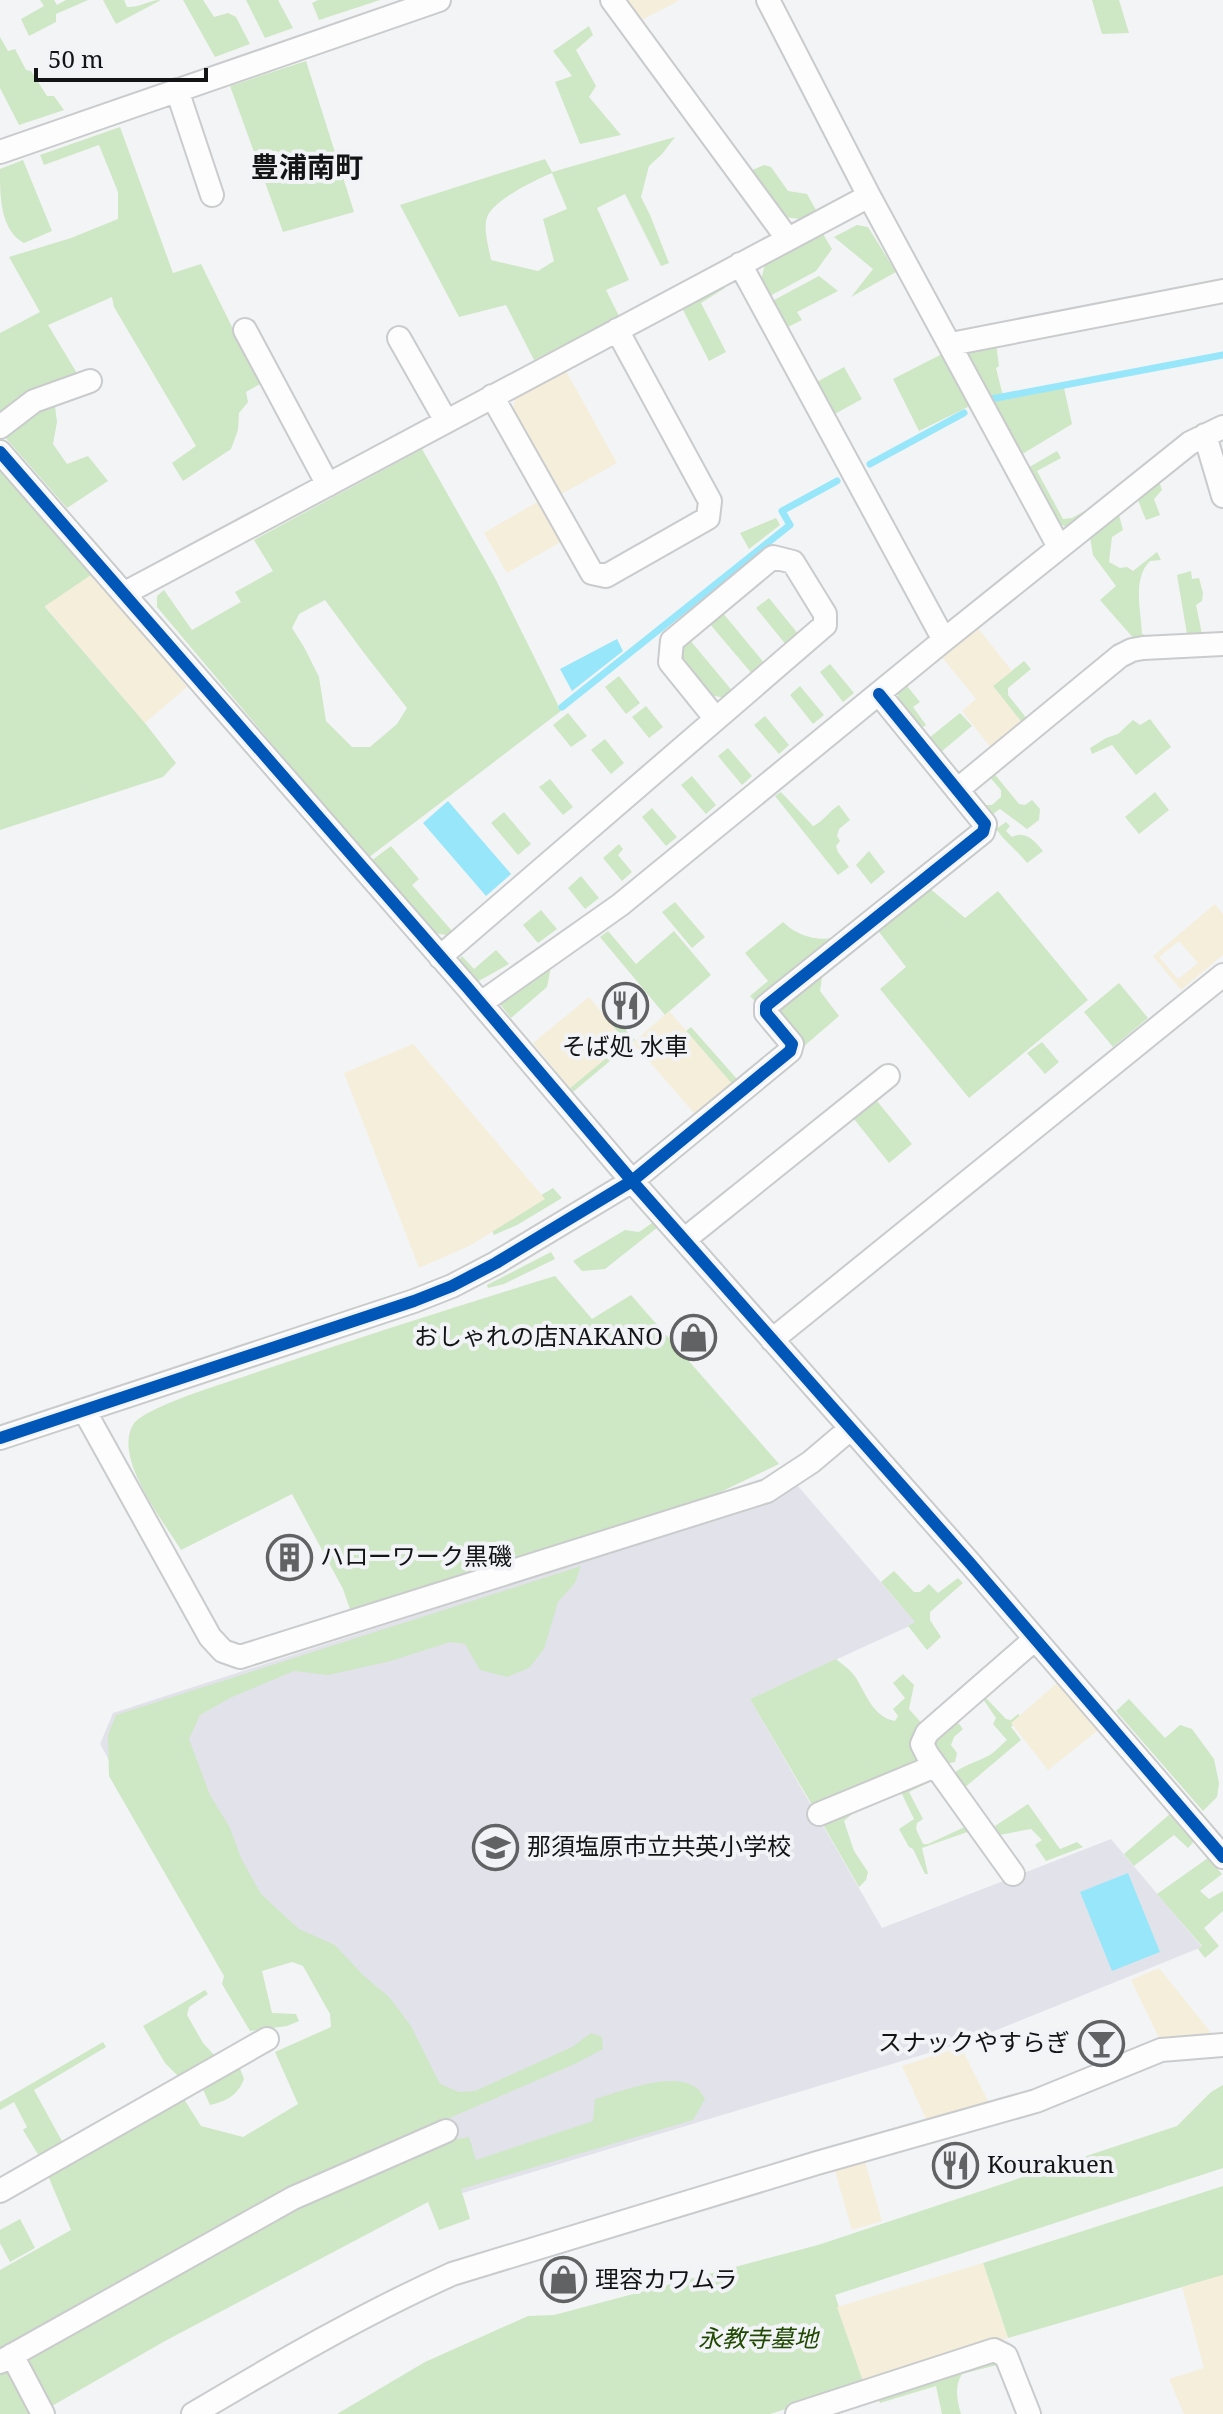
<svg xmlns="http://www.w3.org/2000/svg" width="1223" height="2414" viewBox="0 0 1223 2414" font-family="'Noto Serif','Noto Sans JP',serif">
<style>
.built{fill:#e2e3ea}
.green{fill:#cee7c4;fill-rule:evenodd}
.sand{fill:#f4eeda;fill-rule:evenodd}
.water{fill:#98e6fa}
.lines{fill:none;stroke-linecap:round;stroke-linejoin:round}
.stream{stroke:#98e6fa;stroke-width:7}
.minor-casing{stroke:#cacbcc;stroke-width:26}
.minor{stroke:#fdfdfe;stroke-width:22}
.cycleway-casing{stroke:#f2f3f7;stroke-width:17}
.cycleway{stroke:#0057b8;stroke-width:12}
.labels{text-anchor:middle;stroke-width:8;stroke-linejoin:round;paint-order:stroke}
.poi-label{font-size:24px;fill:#131415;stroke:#f2f3f7;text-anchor:start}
.park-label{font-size:24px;font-style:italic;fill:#1f4900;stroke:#f2f3f7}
.quarter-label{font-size:28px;font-weight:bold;fill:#131415;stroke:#f2f3f7}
</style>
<rect width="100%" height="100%" fill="#f3f4f6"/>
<path class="built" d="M798,1486L916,1623L750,1699L882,1928L1111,1839L1202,1947L972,2040L453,2196L326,1957L173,1875L100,1744L113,1713L769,1501Z"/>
<path class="green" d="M40,0H54L57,5L66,0H88L56,14V22L29,36L21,19L44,6Z
M103,0H124L127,7C140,8 149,0 161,0L116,24Z
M183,0H203L214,17L228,13L236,17L250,44L215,57Z
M246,0H278L293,28L265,38Z
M318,0H380L319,20L312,3Z
M1092,0H1119L1129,33L1102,34Z
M589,26L593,35L576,50L596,86L589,97L621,135L580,144L555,82L572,76L553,51Z
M0,37L8,51L15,49L26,70L31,71L47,96H54L64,110L19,125L0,88Z
M306,61L354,212L283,232L230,86Z
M120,127L173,273L201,264L260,384L246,392L248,402L239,413L238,430L231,449L183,481L172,463L196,446L114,307L112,297L48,325L78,375L28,393L0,412V333L40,312L9,257L71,238L118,219V192L99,145L44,165L40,155Z
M675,137L662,154L649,166L641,197L650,215L669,263L661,266L625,194L597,208L629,280L606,290L619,316L534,360L506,305L459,317L400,205L545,159L552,172ZM552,173L567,209L543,219L554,261L538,271L491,260C489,248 482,227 488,215C496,199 535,180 552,173Z
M23,160L52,231L24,243C0,230 0,196 0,169Z
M764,165L771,167L788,191L807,194L816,210L800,219L784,217L748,172Z
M857,225L868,227L896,272L851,297L873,269L834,237Z
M823,234L832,249L816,271L770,296L761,280L765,264Z
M819,276L838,291L797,312L802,320L788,327L774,300Z
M725,284V288L701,303L726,352L709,361L681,306Z
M996,343L999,366L996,368L1004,400L1064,388L1072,424L1019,456L965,352Z
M944,353L970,406L919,431L893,379Z
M844,367L862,399L833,415L815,383Z
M55,406L57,422L53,444L67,464L88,456L108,481L67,508L3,435L37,410Z
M422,449L495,578L561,711L368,858L157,607V596L164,590L192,630L241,602L235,592L273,571L254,540ZM325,600L364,653L407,708L397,724L370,747H352L326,721L319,677L304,647L292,628L299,614Z
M1057,451L1061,458L1037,471L1063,519L1072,518L1095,505L1070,528L1056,523L1026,469Z
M0,468L94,573L45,607L145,723L176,763L163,777L0,830Z
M1159,481L1162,490L1154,499L1160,515L1146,520L1137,498Z
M1119,515L1123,530L1112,537L1109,562L1120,568L1127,567L1133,571L1157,552L1161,560L1150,561C1132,579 1141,610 1142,634L1148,636L1172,635V638L1135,640L1100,600L1116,586L1093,555L1090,537Z
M776,518L780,525L749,549L740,533Z
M1191,571L1192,579L1199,578L1203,593L1202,601L1196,605L1202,634H1187L1177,575Z
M769,598L799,635L787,646L756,608Z
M722,612L765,664L753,675L709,623Z
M689,639L734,693L726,698L709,695L681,660L683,643Z
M1024,661L1031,669L1008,688V695L1028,720L1023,724L993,686Z
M830,664L854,693L843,702L820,672Z
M619,676L640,703L626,714L605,687Z
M800,686L824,715L813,724L790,695Z
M907,686L920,702L913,707L926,725L919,730L898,704V693Z
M646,706L663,727L649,738L632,717Z
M568,713L587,736L571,747L553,725Z
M960,713L972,726L941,752L929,738Z
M765,716L789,745L779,754L754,725Z
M1150,719L1171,747L1136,775L1112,745L1092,754L1090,748L1106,738L1118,734L1133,720L1140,725Z
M605,739L624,763L611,774L591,750Z
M728,748L752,776L742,785L718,756Z
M992,771L1019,804L1025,805L1032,800L1040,809L1039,820L1027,829L1000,809L989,817L970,794L974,790L986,805H992L1001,797V790L987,774Z
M692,776L716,805L706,814L681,785Z
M550,779L573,807L563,815L539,787Z
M781,792L813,826C824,821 829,811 839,805L850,820L839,829L837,836L840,841L836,846L838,852L849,867L838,875L775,796Z
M1155,792L1169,810L1139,834L1125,817Z
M652,808L677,837L666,846L642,817Z
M504,812L531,844L518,855L491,823Z
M1006,822L1010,826L1006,831L1012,837C1025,830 1035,841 1043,851L1027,863C1017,850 1006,843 996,829Z
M619,844L623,849L618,855L632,872L622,881L603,858Z
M391,846L419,879L412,885L452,931L446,935L434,933L371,861Z
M869,851L885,872L871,884L856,865Z
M581,876L599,898L585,909L568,888Z
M927,886L965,918L998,891L1088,1000L969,1098L880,989L906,967L876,928Z
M675,902L705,937L692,948L662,912Z
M541,910L557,929L538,943L523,925Z
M783,922C796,935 815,941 833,938L835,942L759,1006L750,996L768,981L745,953Z
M608,931L636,964L674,931L711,975L665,1015L600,937Z
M496,950L509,964L477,982L458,961L462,956L474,969Z
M551,967L547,987L511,1018L497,1000Z
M817,971L822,977L820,991L839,1016L803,1047L775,1012Z
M1119,983L1148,1018L1113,1047L1084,1012Z
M616,1020L635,1040L573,1092L570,1088L625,1042L611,1024Z
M691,1027L737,1079L732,1084L686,1031Z
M1042,1042L1059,1062L1045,1074L1027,1053Z
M877,1101L912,1144L889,1163L854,1119Z
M553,1188L562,1198L517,1225L494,1235L490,1226Z
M655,1221L658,1227L605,1269L582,1271L573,1261L625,1230L639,1232Z
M551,1252L555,1259L504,1284L488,1288L487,1285Z
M555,1276L592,1319L631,1295L779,1464L708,1498L351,1612L343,1589L292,1494L181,1550C164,1522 113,1458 133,1425C144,1406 236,1380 260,1371C358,1338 456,1307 555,1276Z
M581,1566L575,1583L558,1602L544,1649L529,1668L507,1677L480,1670L465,1644L450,1642L391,1661L328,1675L294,1671L232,1697L200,1715L189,1739L210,1795L229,1826L242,1860L261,1894L299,1929L335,1945L362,1974L390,1998L411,2026L440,2084L459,2092L475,2091L572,2047L591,2033L602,2037L603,2049L577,2063L438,2123L457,2139L469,2137L476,2160L593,2121L595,2099C621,2092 674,2069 698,2089C701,2092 703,2096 705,2099L693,2120L461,2189L470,2219L439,2230L428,2202L165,2341L38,2414H0V2270L71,2230L46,2171L182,2096L201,2126L243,2137L298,2104L275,2052L331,2027L330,2014L303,1966L292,1962L262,1971L272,2013L296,2014L299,2021L287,2026L250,2031L222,1984L224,1976L109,1776L108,1735L116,1715Z
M894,1571L914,1592H920L929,1584L938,1593L958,1578L963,1583L930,1612V1620L941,1637L927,1650L908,1626L915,1622L881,1582Z
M836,1659C843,1665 851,1670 856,1678C866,1694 873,1717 895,1721L898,1716L893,1709L905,1698L893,1683L903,1674L914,1685L909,1709L924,1726V1759L815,1810L750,1699Z
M985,1697L1006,1719L1011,1720L1018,1714L1021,1717L1011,1727L1021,1740L963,1789L952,1775C961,1766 974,1763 986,1757C993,1754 1000,1746 1007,1740L993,1724L996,1718L983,1699Z
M1129,1699L1165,1738L1180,1725L1192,1729L1214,1759L1219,1783L1217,1797L1203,1811L1116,1711Z
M956,1720L963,1729L954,1737L951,1745L957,1753L955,1762L946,1764L932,1745L937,1737Z
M935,1776L936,1779L909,1792L923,1819L917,1823L916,1829L923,1844H928L969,1825L973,1830L922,1848L928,1874H925L913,1849L909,1847L899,1829L914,1819L900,1790Z
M1028,1804L1060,1849L1077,1842L1083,1847L1046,1861L1035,1845L1042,1840L1031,1829L999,1835L992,1828Z
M853,1808L852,1814L844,1821L854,1851L868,1872L866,1880L859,1887L821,1821Z
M1171,1813L1196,1839L1188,1848L1174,1835L1134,1866L1124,1854Z
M1208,1858L1222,1874L1200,1891L1209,1899L1223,1891V1911L1204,1928L1219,1946L1205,1958L1198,1949L1202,1946L1157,1894Z
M205,1990L208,1994L189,2007L187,2015L203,2043L216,2057L179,2077L165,2063L143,2026Z
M103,2042L106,2047L34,2090L63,2143L39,2156L23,2130L27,2127L14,2102L0,2110V2102Z
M239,2066L244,2079C238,2095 227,2101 210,2105L202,2087Z
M1223,2085V2168L835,2295L864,2384L770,2414H337L425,2362L528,2316L554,2315L818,2245L1177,2126L1211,2092Z
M1223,2186V2275L1008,2338L983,2263Z
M20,2219L35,2248L10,2262L0,2243V2230Z
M994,2356L1004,2360L1025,2414H1017L1001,2364L962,2374C954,2387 957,2400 961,2414H942L936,2386L880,2403L877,2396Z"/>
<path class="sand" d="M622,0H680L638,22Z
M566,371L617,463L558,496L512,412L516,396Z
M539,501L562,541L507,573L484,533Z
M94,573L187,687L145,723L45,606Z
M977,627L1012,671L993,686L1023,724L992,749L962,711L976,699L941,656Z
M1215,904L1223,914V955L1181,990L1153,956ZM1179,941L1198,963L1178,979L1159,957Z
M589,997L626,1042L570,1088L533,1043Z
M669,1011L732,1084L696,1115L633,1043Z
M413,1044L545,1199L469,1246L419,1268L344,1073Z
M1057,1683L1097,1731L1048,1770L1011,1723Z
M1159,1968L1213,2035L1159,2038L1131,1980Z
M961,2047L989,2103L927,2121L902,2066Z
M865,2162L882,2221L852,2230L835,2171Z
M983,2263L1008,2338L864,2384L837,2307Z
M1223,2275V2414H1184L1169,2379L1204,2368L1182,2287Z"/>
<path class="water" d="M617,639L623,651L572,691L560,669Z
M448,801L511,874L486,896L423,823Z
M1128,1873L1160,1952L1112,1971L1080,1892Z"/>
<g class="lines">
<path class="stream" d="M991,399L1223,355
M870,464L964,413
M562,707L790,525L782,511L837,481"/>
<defs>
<path id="minor" d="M612,0L787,238
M768,0L869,196L1059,547
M177,90L212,195
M0,152L439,0
M740,264L944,640
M245,330L328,485
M399,338L446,421
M951,344L1223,291
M492,396L592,573L606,576L708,518L710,501L617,330
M0,427L34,401L90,381
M1205,435L1223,496
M0,452L467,987L632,1181L969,1562L1223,1857
M125,593L869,196
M957,790L1120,656L1132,650L1143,648L1223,644
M440,957L825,625V614L793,562L773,557L672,641L670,662L716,719
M481,1003L620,905L944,640L1190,443L1223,427
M685,1239L888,1076
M772,1340L1223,975
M84,1410L210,1637L223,1651L240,1657L767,1491L811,1462L850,1429
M0,1438L414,1301L452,1286L496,1263L632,1181L790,1051L792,1044L766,1013V1006L983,832L985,824L879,694
M819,1814L935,1766
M1013,1874L927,1754L922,1744L927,1733L1035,1639
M0,2191L267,2039
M12,2355L43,2414
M0,2362L293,2198L446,2131
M193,2414C277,2364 363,2314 452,2274L817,2163L1036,2101L1161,2050L1223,2045
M797,2414L994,2350L1006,2356L1029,2414"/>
</defs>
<use href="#minor" class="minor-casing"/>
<use href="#minor" class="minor"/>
<defs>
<path id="cycleway" d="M0,452L467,987L632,1181L969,1562L1223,1857
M0,1438L414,1301L452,1286L496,1263L632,1181L790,1051L792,1044L766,1013V1006L983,832L985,824L879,694"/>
</defs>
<use href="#cycleway" class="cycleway-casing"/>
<use href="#cycleway" class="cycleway"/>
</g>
<defs>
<symbol id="restaurant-ring" viewBox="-11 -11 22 22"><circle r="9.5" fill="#f2f3f7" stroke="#616264" stroke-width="1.5"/><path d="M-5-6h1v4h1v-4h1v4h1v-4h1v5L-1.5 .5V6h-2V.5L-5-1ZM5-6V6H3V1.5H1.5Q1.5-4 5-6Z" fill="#616264"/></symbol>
<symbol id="shop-ring" viewBox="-11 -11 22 22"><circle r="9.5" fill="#f2f3f7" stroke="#616264" stroke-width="1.5"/><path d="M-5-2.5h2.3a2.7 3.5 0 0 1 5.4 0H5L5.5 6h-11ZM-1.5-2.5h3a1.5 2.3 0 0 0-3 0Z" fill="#616264"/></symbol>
<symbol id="building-ring" viewBox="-11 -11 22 22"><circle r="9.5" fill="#f2f3f7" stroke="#616264" stroke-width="1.5"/><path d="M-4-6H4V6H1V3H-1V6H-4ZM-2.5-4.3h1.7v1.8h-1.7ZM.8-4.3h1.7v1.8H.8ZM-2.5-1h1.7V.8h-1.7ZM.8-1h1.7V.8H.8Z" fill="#616264"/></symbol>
<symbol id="school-ring" viewBox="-11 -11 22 22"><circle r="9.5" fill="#f2f3f7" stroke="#616264" stroke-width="1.5"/><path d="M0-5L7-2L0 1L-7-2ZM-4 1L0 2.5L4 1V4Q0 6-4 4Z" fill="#616264"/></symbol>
<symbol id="bar-ring" viewBox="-11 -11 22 22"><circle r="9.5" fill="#f2f3f7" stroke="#616264" stroke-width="1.5"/><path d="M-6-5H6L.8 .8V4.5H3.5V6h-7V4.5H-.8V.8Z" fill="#616264"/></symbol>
</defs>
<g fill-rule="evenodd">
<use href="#restaurant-ring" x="600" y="980" width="51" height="51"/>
<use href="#shop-ring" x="668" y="1312" width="51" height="51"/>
<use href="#building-ring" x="264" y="1532" width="51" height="51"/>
<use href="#school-ring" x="470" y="1822" width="51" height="51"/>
<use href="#bar-ring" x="1076" y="2018" width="51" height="51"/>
<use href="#restaurant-ring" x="930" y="2140" width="51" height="51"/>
<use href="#shop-ring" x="538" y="2254" width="51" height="51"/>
</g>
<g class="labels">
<g class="poi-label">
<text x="625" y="1055" text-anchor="middle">そば処 水車</text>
<text x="663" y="1345" text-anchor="end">おしゃれの店NAKANO</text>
<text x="320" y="1565">ハローワーク黒磯</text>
<text x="527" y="1855">那須塩原市立共英小学校</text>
<text x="1070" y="2051" text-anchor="end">スナックやすらぎ</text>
<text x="987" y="2173">Kourakuen</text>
<text x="595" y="2288">理容カワムラ</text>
</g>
<g class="park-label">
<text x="758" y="2347">永教寺墓地</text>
</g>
<g class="quarter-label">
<text x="307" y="177">豊浦南町</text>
</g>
</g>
<path d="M36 68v12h170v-12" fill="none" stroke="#131415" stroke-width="4"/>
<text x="48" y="68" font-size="24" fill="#131415" stroke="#f2f3f7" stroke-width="6" paint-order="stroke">50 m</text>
</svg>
